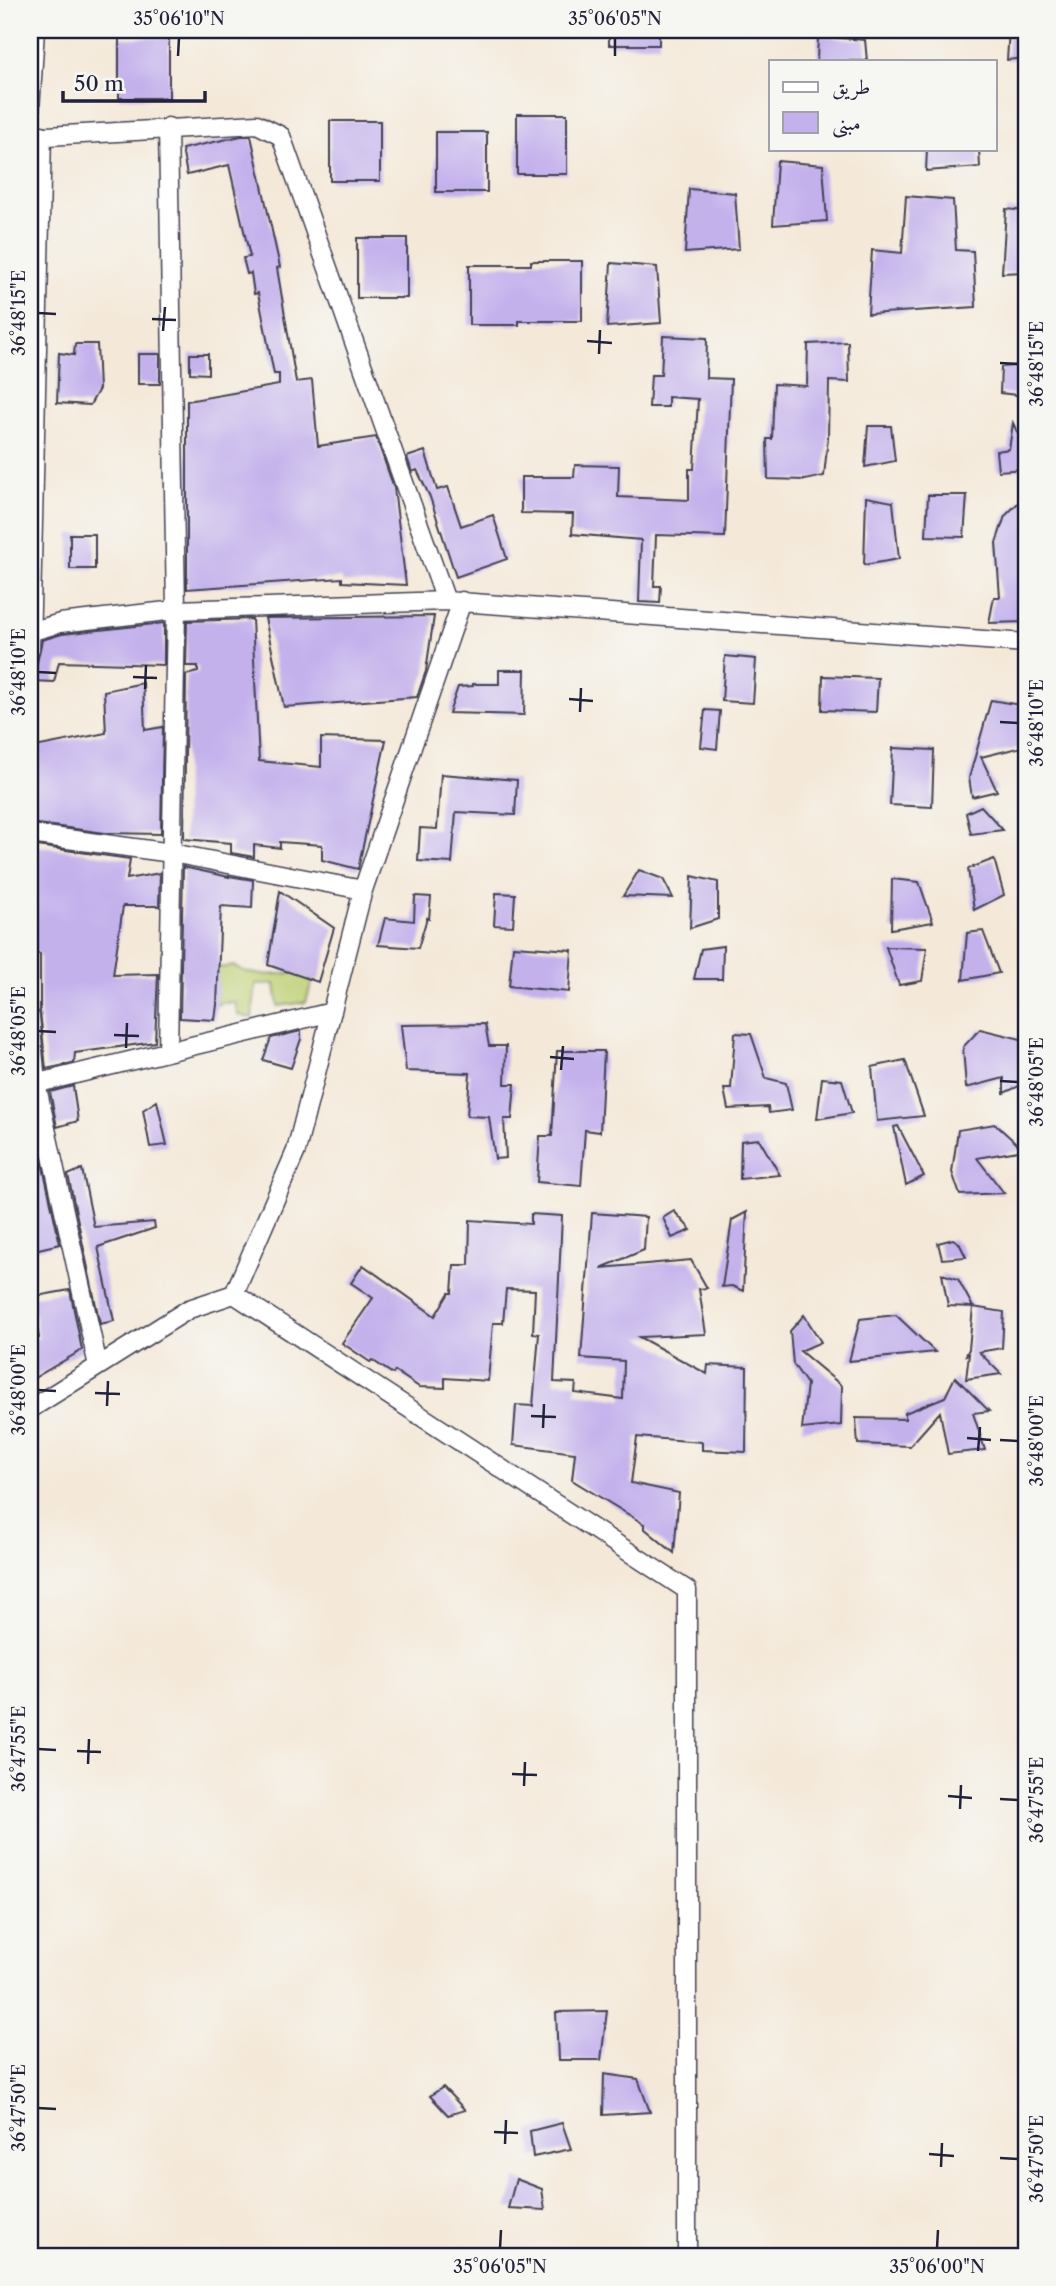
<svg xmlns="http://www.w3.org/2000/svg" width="1056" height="2286" viewBox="0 0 1056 2286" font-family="'Libre Caslon Text',Amiri,serif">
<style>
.green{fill:#bed073;stroke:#707957;stroke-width:2}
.building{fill:#c3b1ec}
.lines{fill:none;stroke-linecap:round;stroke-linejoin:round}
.minor-casing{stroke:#424053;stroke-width:21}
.minor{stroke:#fff;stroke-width:18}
.ticks{fill:none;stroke:#22223b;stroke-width:2.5}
.neatline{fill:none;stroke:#22223b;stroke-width:2.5}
.ticks-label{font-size:18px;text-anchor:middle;fill:#22223b}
</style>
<rect width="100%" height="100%" fill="#f6f6f2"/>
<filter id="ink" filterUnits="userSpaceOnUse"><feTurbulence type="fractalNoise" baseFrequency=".0143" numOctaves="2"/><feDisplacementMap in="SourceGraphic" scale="14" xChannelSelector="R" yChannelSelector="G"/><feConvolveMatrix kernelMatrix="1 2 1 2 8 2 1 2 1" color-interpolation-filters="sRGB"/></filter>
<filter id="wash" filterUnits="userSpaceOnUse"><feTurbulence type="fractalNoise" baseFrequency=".00686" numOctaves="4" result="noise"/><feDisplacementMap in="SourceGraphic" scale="28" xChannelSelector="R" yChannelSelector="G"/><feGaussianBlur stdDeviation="1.57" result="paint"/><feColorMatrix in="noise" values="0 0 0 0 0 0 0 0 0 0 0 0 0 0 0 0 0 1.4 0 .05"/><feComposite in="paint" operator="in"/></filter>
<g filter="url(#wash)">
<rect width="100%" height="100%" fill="#f4e9d9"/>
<path class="green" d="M234,966C258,981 288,972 315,971L306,1002L278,1006L275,984H256L252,1018L238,1015L235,1002L222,1003L210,1007L217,968Z"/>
<g id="blocks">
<path class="building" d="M609,30H659V45H609Z
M1009,30H1026V58L1007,60Z
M818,36L865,40L867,61H817Z
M119,38H169V98H119Z
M517,114H567V174H517Z
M330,121H380V181H330Z
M436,132H487V192H436Z
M241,136H251L280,267L277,268L296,382L312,380L318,446L376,437L394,488L406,585L342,582V578L187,589V401L279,385V374H274L258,293L254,294L251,273L247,274L243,258L250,257L229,165L187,175L182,149Z
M927,149H979L980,167L926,171Z
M777,161L823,165L827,221L773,225Z
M689,189L735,193L739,249L685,253Z
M906,196L953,200L956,250L973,251L976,307L868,314L872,250L902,253Z
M1006,209L1026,211V272L1002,273Z
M357,238H407V298H357Z
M531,261H582V321H519V325H469V265H531Z
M611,263L657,267L661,323L607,327Z
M663,336L707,338L706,378L731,379L725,537L656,535L654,586H661L660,603L639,602L641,540L572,534L573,514L521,513V477H574L575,465L619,466L618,497L689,500V469H694L698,399L668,397V407H649L651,375H661Z
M848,342L849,382L829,381L828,438L824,476L805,480L768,479L767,439H772L774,384L807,386L808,344Z
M75,344H97L99,389L90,405L57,403L59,353L74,355Z
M138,354H160V384H138Z
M190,354H208V374L190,373Z
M1026,365V396L1000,393L1001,367Z
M1013,423L1026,452V469L998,471L996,451L1009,449Z
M868,426H891L895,461L865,467Z
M425,451L437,490L448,487L461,526L493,515L507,559L456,577L430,497L417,470L412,472L407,457Z
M928,495H967L964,537L926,536Z
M1026,495V622L989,623L994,597H1000L996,543L1005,516Z
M866,497L893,502L899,559L864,565Z
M70,534H95V569H70Z
M434,616L426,671L417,697L284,707L265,618Z
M252,619L259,761L321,767V738L386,740L358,869L322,860V845L280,842V848L254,845V857L231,853V843L184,839L186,675L198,672V666H186L187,621Z
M164,623V665L59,662L54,682L33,681L42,640L62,634Z
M725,656L756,659L753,703L722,701Z
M499,670H525L524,715L449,713L458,687L473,686V684H499Z
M823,676L878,678L876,712L822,710Z
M143,683L145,730L163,727L161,834L105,833L30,823V748L106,733L104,691Z
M991,700L1026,706V746L981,757L997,791L972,797L969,778Z
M705,710L720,711L717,749L701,747Z
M893,748L934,750L932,807L890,805Z
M441,774L517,780L515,815L456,812L452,863L418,861L420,828L437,829Z
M981,806L1003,830L971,834L966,813Z
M30,845L130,859L127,879L160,873L159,906H123L113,975L158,974L155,1042L75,1053L74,1063L46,1069L40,1011V954L35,953Z
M994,859L1004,895L974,910L968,869Z
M183,867L229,877V876L253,880L252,908L221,906L217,1005L215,1020L180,1018Z
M639,870L663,879L673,898L623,896Z
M692,876L718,882V919L690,928Z
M892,879L919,882L933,922L891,929Z
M280,891L334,928L318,982L268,965Z
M496,893L515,894L513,926L494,925Z
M415,896L431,897L429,919L427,918L418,948L378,945L385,918L414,921Z
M983,931L999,973L963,980L967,933Z
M513,946L572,950L569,992L509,986Z
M723,946L722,979H694L701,949Z
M886,947L927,948L922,981L899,985Z
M485,1024L489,1046H506L505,1084H515L512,1119H504L506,1158L495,1159L489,1117L467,1116L470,1073L406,1071L401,1025Z
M980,1029L1021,1039L1026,1053V1083L1004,1093V1078L966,1088L963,1047Z
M301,1031V1039L291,1068L263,1060L271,1038Z
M735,1033L751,1034L766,1078L786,1083L792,1110L769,1113L768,1107L728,1109L724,1089H731Z
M557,1051H604L600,1132L585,1130L581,1186L537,1182L540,1136H552Z
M905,1060L924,1116L877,1121L872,1067Z
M822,1078L842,1080L852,1113L817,1119Z
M73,1086L78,1121L57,1127L50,1092Z
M157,1101L167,1145L150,1147L143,1110Z
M30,1108L60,1244L30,1251Z
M995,1124L1024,1150L977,1158L1004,1193L960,1195L952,1172L958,1130Z
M898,1126L924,1176L906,1185L894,1127Z
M759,1139L780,1175L740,1179L741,1141Z
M82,1169L94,1227L154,1222L155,1228L98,1247L114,1321L100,1324L68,1175Z
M674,1211L691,1230L672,1238L663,1218Z
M747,1212L743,1291L732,1286L722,1287L732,1220Z
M592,1213L646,1217L644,1250L601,1268L691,1260L707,1288L699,1289L706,1334L639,1337L707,1374L708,1365L747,1367L746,1452L702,1450V1442L637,1437L631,1483L679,1493L674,1553L644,1528V1524L572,1480L575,1453L513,1445L516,1405L533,1406L539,1334L533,1333L535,1290L506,1289L503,1323H493L488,1381L445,1378V1388L419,1387L395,1371L393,1374L372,1360L370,1362L342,1343L373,1298L351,1283L363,1265L435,1316L449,1293H452L454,1265H469L470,1220L531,1224V1214L562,1216L554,1382L576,1383L575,1393L623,1399L624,1361L581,1358Z
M953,1239L959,1243L966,1257L942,1259L938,1243Z
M942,1274L958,1279L973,1307L948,1306Z
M70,1290L82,1350L34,1378L30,1340L39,1338L31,1297Z
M973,1307L1004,1312L1002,1348L979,1352L1001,1374L966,1379L969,1354L966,1355L969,1349Z
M804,1315L821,1342L800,1351L842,1386L841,1425L802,1429L807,1384L793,1364L790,1331Z
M896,1315L935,1352L849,1361L860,1319Z
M955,1377L989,1411L973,1413L985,1450L948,1454L940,1412L910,1446L858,1444L856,1418L905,1419V1413L945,1397Z
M607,2011L601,2060H558L556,2012Z
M604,2074L638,2079L650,2112L603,2115Z
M443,2087L465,2110L448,2115L430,2096Z
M562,2123L571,2149L533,2157L530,2131Z
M516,2179L542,2189L545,2210L508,2208Z"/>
</g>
</g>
<g filter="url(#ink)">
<use href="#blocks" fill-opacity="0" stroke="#424053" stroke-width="2"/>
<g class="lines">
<defs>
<path id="minor" d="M30,111L35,30
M168,127L176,610L168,1051
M30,137L257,124L281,136L446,601L1026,643
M30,632L60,623L176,610L446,601
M30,649L42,135
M30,834L172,853L363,890
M30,1017L36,1083L98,1366
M30,1085L332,1012
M234,1294L687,1590V2256
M30,1409L189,1309L234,1294L296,1151L363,890L462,601"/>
</defs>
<use href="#minor" class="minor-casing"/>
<use href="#minor" class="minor"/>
</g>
</g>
<path class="ticks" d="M178,56L179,38M615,56V38M38,313L56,314M152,319L176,320M163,331L165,307M587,341L612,343M599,354L600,330M1000,363L1018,364M38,672L56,673M133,677L157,678M145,689L146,665M569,699L593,701M580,712L581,688M1000,722L1018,723M38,1031L56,1032M114,1035L139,1036M126,1048L127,1023M550,1057L574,1059M561,1070L563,1046M1000,1081L1018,1082M38,1390L56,1391M95,1393L120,1394M107,1406L108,1381M531,1416L556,1417M543,1428L544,1404M967,1438L991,1440M1000,1440L1018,1441M978,1451L980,1427M38,1749L56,1750M77,1751L101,1752M88,1764L89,1739M512,1774L537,1775M524,1786L525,1762M948,1796L972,1798M1000,1799L1018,1800M960,1809L961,1785M38,2108L56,2109M494,2132L518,2133M505,2144L506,2120M929,2154L954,2156M1000,2158L1018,2159M941,2167L942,2143M500,2248L501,2230M937,2248L938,2230"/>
<rect width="1056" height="2286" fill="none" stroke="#f6f6f2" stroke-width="77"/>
<rect x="769" y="60" width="228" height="91" fill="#f6f6f2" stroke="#a1a1a9" stroke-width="2"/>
<rect x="783" y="82" width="35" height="10" fill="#ffffff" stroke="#a1a1a9" stroke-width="2"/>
<text x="832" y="94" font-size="21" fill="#22223b">طريق</text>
<rect x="783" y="112" width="35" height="21" fill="#c3b1ec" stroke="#a1a1a9" stroke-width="2"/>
<text x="832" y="130" font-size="21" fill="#22223b">مبنى</text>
<path d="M63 91v10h142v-10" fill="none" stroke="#22223b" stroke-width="3.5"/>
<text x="74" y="91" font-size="21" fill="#22223b" stroke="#f6f6f2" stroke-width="5" paint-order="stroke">50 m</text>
<rect x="38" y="38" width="980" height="2210" class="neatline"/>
<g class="ticks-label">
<text x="179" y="25">35°06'10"N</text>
<text x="615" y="25">35°06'05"N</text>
<text transform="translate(19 313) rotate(-90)" y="6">36°48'15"E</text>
<text transform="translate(1037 364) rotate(-90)" y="6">36°48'15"E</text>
<text transform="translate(19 672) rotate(-90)" y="6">36°48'10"E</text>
<text transform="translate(1037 723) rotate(-90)" y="6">36°48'10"E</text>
<text transform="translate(19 1031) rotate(-90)" y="6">36°48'05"E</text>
<text transform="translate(1037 1082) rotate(-90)" y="6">36°48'05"E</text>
<text transform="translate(19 1390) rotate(-90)" y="6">36°48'00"E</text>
<text transform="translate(1037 1441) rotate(-90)" y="6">36°48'00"E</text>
<text transform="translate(19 1749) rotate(-90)" y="6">36°47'55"E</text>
<text transform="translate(1037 1800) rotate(-90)" y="6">36°47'55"E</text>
<text transform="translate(19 2108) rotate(-90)" y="6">36°47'50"E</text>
<text transform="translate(1037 2159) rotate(-90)" y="6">36°47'50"E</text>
<text x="500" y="2273">35°06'05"N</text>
<text x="937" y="2273">35°06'00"N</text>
</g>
</svg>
